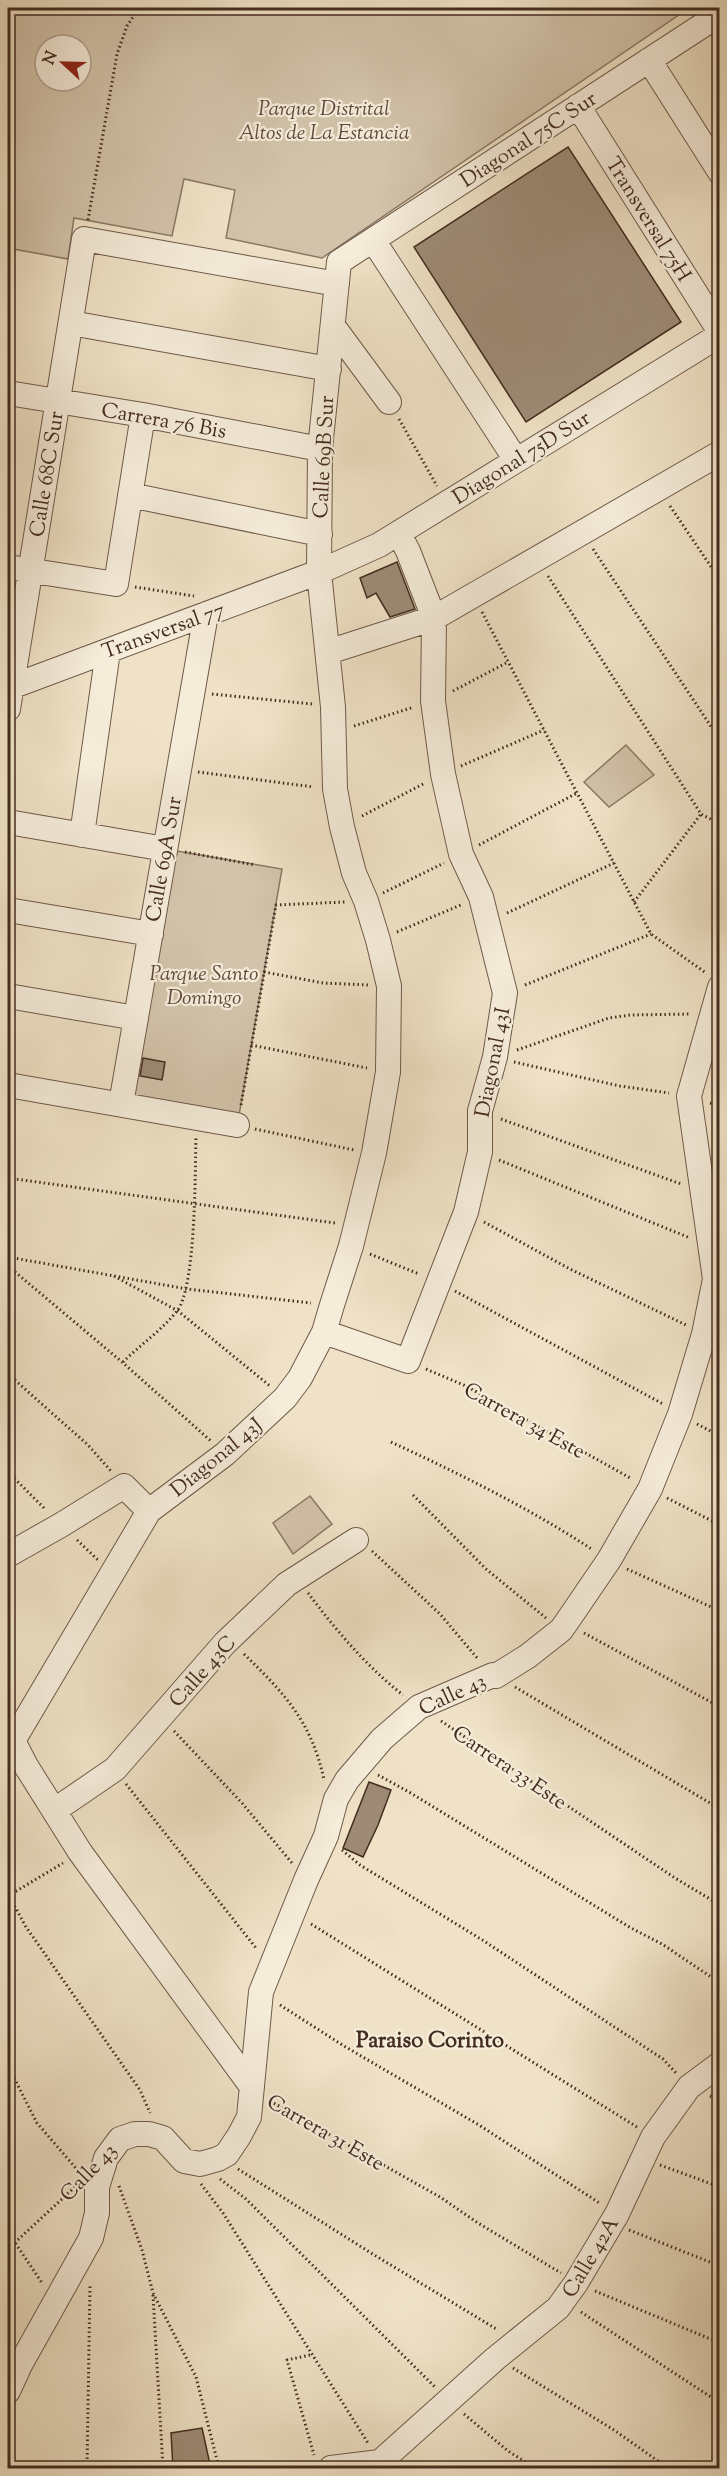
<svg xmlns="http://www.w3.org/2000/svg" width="727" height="2476" viewBox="0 0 727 2476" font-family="'Sorts Mill Goudy',serif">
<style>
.green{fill:#d2c3aa;stroke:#8b7864;stroke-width:1.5;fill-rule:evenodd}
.building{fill:#9d8b76;stroke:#442c1f;stroke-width:1.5}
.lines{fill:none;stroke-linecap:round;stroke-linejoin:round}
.minor-casing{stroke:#6f5a49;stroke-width:26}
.path{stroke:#442c1f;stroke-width:3;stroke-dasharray:1.5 3;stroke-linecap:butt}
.minor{stroke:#f5ecda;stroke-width:24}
.labels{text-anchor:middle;stroke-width:4.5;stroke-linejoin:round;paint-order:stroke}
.park-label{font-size:21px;font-style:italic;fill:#604a3b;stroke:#f5ecda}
.street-label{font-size:21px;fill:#442c1f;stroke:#f5ecda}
.neighbourhood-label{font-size:22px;font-weight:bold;fill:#442c1f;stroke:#f5ecda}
</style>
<rect width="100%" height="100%" fill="#efe2c6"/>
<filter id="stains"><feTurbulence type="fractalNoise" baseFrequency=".00333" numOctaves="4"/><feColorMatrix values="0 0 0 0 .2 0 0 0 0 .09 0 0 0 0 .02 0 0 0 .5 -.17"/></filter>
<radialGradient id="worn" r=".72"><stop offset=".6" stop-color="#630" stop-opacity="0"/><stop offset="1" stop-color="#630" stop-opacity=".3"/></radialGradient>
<path class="green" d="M8,8H689L322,258L226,238L235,190L184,179L172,236L74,218L68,259L8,248ZM45,45H81V81H45Z
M626,745L654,775L609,807L584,782Z
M171,850L282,869L238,1121L127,1102Z
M310,1496L332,1524L293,1554L273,1523Z"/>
<path class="building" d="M568,147L681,322L526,422L414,247Z
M397,562L415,609L390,617L376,593L367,598L360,578Z
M143,1058L165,1062L162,1080L140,1076Z
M369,1782L391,1790L378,1825L363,1857L343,1848Z
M202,2428L211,2469H173L171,2433Z"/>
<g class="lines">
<defs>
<path id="minor" d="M649,60L720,172
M578,106L720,332
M373,240L516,460
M71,323L329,369
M333,326L389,402
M8,393L143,415L320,449
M130,495L320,534
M8,567L116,584L143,415
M328,652L434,618L720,453
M8,688L319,572L379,545L720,335
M8,709L84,239L337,284
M8,822L165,849
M82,835L108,651
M8,910L151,934
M8,996L136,1018
M8,1085L237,1125
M121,1104L206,614
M324,1332L408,1361L466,1212L480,1152V1111L495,1057L505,993L481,897L461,854L443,774L433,701L434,618L408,551L399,534
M8,1555L61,1525L124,1486L149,1511
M8,1731L26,1766L80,1852L252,2087
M13,1741L149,1511L225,1454L285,1398L300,1378L324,1332L332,1305L351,1246L374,1153L388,1072L389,986L378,940L366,901L354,873L342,827L335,789L333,707L319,572L320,449L339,262L717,16
M55,1810L115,1769L225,1643L287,1584L356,1540
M8,2391L20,2365L91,2238L97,2213V2187L106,2158L120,2139L135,2134H149L163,2138L184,2161L200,2164L218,2159L227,2154L239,2136L249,2117L261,1992L306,1880L326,1836L336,1799L347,1780L382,1739L419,1707L493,1675L496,1676L528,1656L561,1630L566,1623L609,1560L650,1489L680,1414L704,1334L715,1279L689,1096L720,987
M331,2468L380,2462L496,2358L558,2308L576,2283L617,2214L653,2137L689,2087L720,2064"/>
</defs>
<use href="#minor" class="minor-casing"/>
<path class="path" d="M88,220L117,54L127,26L139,8
M399,419L437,486
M670,506L720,580
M593,549L720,740
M548,576L701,814L720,824
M135,587L194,596
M482,612L651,934L706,973
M453,691L508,662
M212,694L312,704
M354,726L414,707
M461,766L544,730
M198,772L314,787
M362,816L425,783
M479,845L577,793
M185,852L255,865
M383,893L444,863
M634,902L701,814
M507,913L614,863
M397,932L463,904
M264,972L323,983L369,985
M525,985L651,934
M251,1045L367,1068
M517,1050L609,1018L630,1015L690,1014
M514,1062L620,1086L669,1093
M710,1103L720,1106
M241,1105L276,905L345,902
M501,1119L681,1184
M255,1129L354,1150
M499,1160L690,1238
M8,1178L335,1223
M484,1222L570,1269L686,1325
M370,1254L419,1274
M8,1257L187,1289L311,1303
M8,1266L122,1362L211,1441
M114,1276L178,1311L270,1386
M455,1291L663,1404
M123,1362C139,1346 163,1329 177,1311C196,1287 195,1172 196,1137
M426,1369L466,1386L632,1479
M8,1374L88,1445L111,1471
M697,1424L720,1436
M391,1442C460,1474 529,1508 593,1550
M8,1472L46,1510
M413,1495L486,1569L546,1618
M667,1498L720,1525
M77,1540L98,1560
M372,1551L440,1614L478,1659
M627,1569L720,1611
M308,1593C336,1630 366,1666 403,1695
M584,1633L720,1707
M244,1654C284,1693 312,1722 324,1780
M515,1687L720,1809
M441,1721L675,1878L720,1905
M174,1731L242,1803L292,1863
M378,1775L409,1792L631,1928L662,1944L720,1983
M126,1784L256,1948
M342,1850L360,1865L484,1941L663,2059L676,2073
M8,1894L26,1927L140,2090L150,2113
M8,1896L63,1863
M311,1924L637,2127
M280,2005L344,2046L479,2125L601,2204
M8,2066L37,2123L80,2173
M710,2096L720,2100
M270,2101L440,2197L478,2223L561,2273
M660,2165L720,2187
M238,2169L371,2253L498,2330
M220,2179L246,2199L435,2387
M201,2184L223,2213L368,2443
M119,2186L142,2250L153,2293L196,2377L219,2468
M629,2230L720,2266
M8,2232L42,2283
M8,2249L77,2185
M595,2291L720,2343
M153,2295L163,2468
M581,2312L720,2403
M310,2355L287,2360L314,2455
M513,2368L614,2430L668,2468
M464,2414L508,2451L535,2468
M87,2468L90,2284"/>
<use href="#minor" class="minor"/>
</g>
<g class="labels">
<g class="park-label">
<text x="324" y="115">Parque Distrital<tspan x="324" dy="24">Altos de La Estancia</tspan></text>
<text x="204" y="980">Parque Santo<tspan x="204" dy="24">Domingo</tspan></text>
</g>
<g class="street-label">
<text transform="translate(528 139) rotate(-33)" y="7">Diagonal 75C Sur</text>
<text transform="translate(649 219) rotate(58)" y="7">Transversal 75H</text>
<text transform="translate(164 420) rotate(10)" y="7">Carrera 76 Bis</text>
<text transform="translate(323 457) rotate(-87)" y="7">Calle 69B Sur</text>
<text transform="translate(521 457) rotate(-32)" y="7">Diagonal 75D Sur</text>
<text transform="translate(46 474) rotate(-81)" y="7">Calle 68C Sur</text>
<text transform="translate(163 630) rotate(-20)" y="7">Transversal 77</text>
<text transform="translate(163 859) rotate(-80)" y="7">Calle 69A Sur</text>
<text transform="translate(492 1062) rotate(-79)" y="7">Diagonal 43I</text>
<text transform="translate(525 1420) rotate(29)" y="7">Carrera 34 Este</text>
<text transform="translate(216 1457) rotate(-39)" y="7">Diagonal 43J</text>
<text transform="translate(202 1671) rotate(-48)" y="7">Calle 43C</text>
<text transform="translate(452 1694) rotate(-25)" y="7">Calle 43</text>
<text transform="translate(510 1767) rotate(34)" y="7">Carrera 33 Este</text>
<text transform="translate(326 2132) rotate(30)" y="7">Carrera 31 Este</text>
<text transform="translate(88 2172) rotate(-46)" y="7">Calle 43</text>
<text transform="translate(590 2257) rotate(-59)" y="7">Calle 42A</text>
</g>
<g class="neighbourhood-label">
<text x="430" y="2047">Paraiso Corinto</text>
</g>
</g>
<rect width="727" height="2476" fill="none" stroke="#efe2c6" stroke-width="30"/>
<rect x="9" y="9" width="709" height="2458" fill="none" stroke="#442c1f" stroke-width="3"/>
<rect x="15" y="15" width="697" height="2446" fill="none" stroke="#442c1f" stroke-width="1.5"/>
<g transform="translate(63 63) rotate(292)"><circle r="28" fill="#f5ecda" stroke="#ae9f8f" stroke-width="1.5"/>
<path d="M0-4.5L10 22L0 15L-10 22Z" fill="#8f2418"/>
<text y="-9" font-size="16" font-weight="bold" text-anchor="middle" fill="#442c1f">N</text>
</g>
<rect width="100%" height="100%" filter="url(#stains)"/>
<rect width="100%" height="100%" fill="url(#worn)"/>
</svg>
